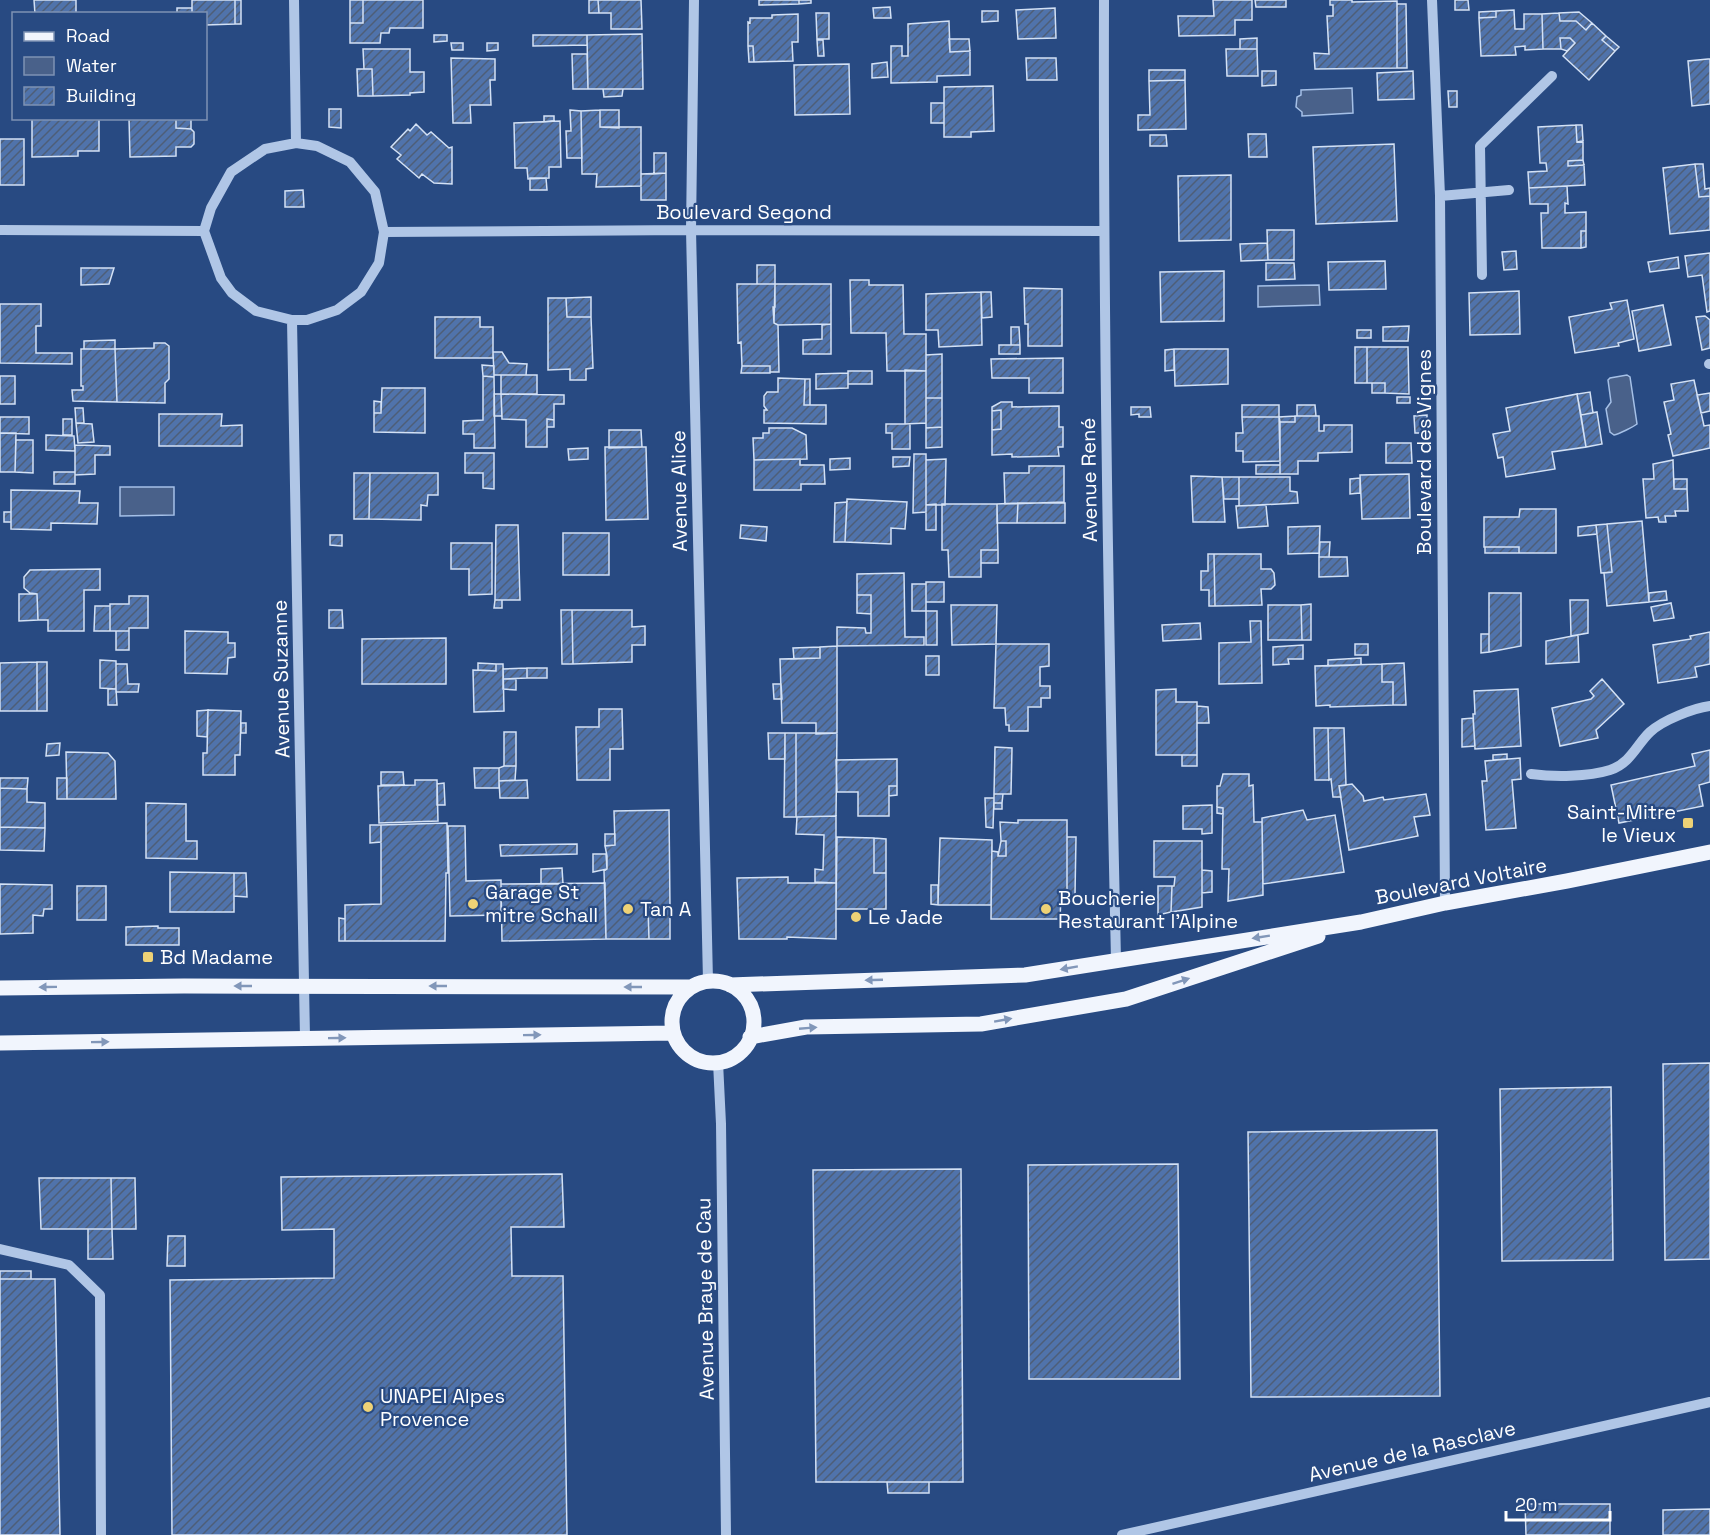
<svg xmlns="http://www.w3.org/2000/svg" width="1710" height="1535" viewBox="0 0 1710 1535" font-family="'Space Grotesk',sans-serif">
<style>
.water{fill:#49618a;stroke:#a5c0e7;stroke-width:1.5}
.building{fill:url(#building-hatch);stroke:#d3e1f5;stroke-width:1.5}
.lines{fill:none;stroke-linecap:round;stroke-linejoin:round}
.minor{stroke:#b0c6e6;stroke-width:10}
.major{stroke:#f1f5fd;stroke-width:15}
.oneway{fill:#8297b9}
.poi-dot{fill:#eed276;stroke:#284a82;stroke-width:2}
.labels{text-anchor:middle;stroke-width:4.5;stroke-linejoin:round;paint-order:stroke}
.street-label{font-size:20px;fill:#fff;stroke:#284a82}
.poi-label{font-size:20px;fill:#fff;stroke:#284a82;text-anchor:start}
</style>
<defs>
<pattern id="building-hatch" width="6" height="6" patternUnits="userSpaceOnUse" patternTransform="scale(1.5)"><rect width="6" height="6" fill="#5073ab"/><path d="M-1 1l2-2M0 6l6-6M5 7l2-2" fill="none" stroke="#4e5e77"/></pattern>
</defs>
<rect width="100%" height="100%" fill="#284a82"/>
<path class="water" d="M1352,88L1353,113L1302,116V112L1296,107L1297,97L1301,95V90Z
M1319,285L1320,305L1258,307V286Z
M1627,375L1630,377L1637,424C1633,427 1619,434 1614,435L1610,432L1606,409L1611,402L1608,380L1610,378Z
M120,487H174V515L120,516Z"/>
<path class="building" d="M34,0H76V14H35Z
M192,0H235V24L206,25V14H192Z
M235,0H241V24H235Z
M350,0H363V23H350Z
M363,0H423V28H390L389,33H381L380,43H350V23H363Z
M589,0H598L599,13H589Z
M598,0H641L642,29H611V13H599Z
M759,0H799V4L759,5Z
M799,0H811V3L799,4Z
M1213,0H1252V20H1235V35L1179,36L1178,16H1214Z
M1255,0H1286V7H1256Z
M1330,0H1352V2L1397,1V68L1315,69L1314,53L1329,54L1327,16H1333V5H1330Z
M1455,0H1468L1469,10H1455Z
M1397,4H1406L1407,68H1397Z
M890,7L891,18H874L873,8Z
M177,8H192V14H177Z
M1055,8L1056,38L1018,39L1016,10Z
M1514,10L1515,29H1524V14H1542L1543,49L1525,50V46L1515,47L1516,55L1481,56L1479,18L1496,17V11Z
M982,11H998V21L982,22Z
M1496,11V17L1479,18V12Z
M1579,12L1592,23L1586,30L1576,21H1560L1559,13Z
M816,13H829V39H817Z
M1559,13L1560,21H1576L1586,30L1592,23L1606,36L1602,40L1615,51L1589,80L1563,56L1575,43L1570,38H1560L1561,49H1543L1542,14Z
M798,14V42H792L793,61L754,62L753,46H748V22L750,23V18H772V15Z
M949,21L950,52L970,51V75L937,76V82L891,83V46H902V56H908V24Z
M642,34L643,89H588L587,35Z
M434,35H447V41L434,42Z
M533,35H587V45L533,46Z
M1606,36L1619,47L1615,51L1602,40Z
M1257,38V49H1240V39Z
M1560,38H1570L1575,43L1567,51L1561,49Z
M949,39H969L970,51L950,52Z
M817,40H823L824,56H818Z
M451,43H463V50H452Z
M487,43H498V50L487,51Z
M748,46H753L754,62H749Z
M363,49H410V72H424V92L410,93V95L373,96L372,69H364Z
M1226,49H1257L1258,76H1227Z
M572,54H587L588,89H573Z
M451,58L495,59V80H490L491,105H470L471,123H453Z
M1026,58H1056L1057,80H1027Z
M1708,59H1710V104L1692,106L1688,61Z
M887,62L888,77L872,78V64Z
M849,64L850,114L795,115L794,65Z
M357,69H372L373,96H358Z
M1149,70H1185V80L1149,81Z
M1262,71H1276V85L1262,86Z
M1413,71L1414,99L1378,100L1377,73Z
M1185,80L1186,129L1138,130V115H1150L1149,81Z
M993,86L994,131L971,132V137H944V87Z
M603,89H623L622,96L604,97Z
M1448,91H1457V107H1449Z
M931,103H944V123H931Z
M329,109H341V128L329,127Z
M570,110L581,111L582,158H567L566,131H571Z
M600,110V127H641V186L596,187L597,174H582L581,111Z
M600,110H619V128L600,127Z
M544,116H554V121L544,122Z
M76,118H99V151H78V156L32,157V119Z
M129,118H176V128L191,129L194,132V144L191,147H176V156L130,157Z
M176,118H191V129L176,128Z
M560,121L561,167H549V178L528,179L527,168H515L514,123Z
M416,124L427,135L431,132L449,148L452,147V184L434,183L422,174L419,178L397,159L401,155L391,147L408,129L410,131Z
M1576,125L1577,142L1583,141V160L1568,161V166L1584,165L1585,185L1529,188L1528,172L1547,171L1546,163H1540L1538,127Z
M1576,125H1582L1583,141L1577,142Z
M1248,134H1266L1267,157H1249Z
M1150,135H1166L1167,146H1150Z
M0,139H24V185H0Z
M1394,144L1397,221L1316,224L1313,147Z
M654,153H666V173L654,174Z
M1583,160L1584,165L1568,166V161Z
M1695,164H1703L1705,189L1710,188V196L1699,197Z
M1695,164L1699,197L1710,196V230L1670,234L1663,168Z
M666,173V200H641V174Z
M1231,175V240L1179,241L1178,176Z
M530,178H546L547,190H530Z
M1567,186L1568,204L1565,203V213L1586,212V231H1581V248H1542L1541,213H1548V204H1530L1529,188Z
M303,190L304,207H285V191Z
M1267,230H1294V260H1268Z
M1581,231H1586V247L1581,248Z
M1267,243L1268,260L1241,261L1240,244Z
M1516,251L1517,269L1504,270L1502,252Z
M1710,253V311L1707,312L1702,275L1688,277L1685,256Z
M1678,257L1679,268L1650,272L1648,262Z
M1385,261L1386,289L1329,290L1328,262Z
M1266,263H1294L1295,279L1266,280Z
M757,265H775V284H757Z
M81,268H114L109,284L81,285Z
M1224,271V321L1161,322L1160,272Z
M850,280H869V285H903L904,334H926V371H887L886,333H851Z
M737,284H775V307H773L774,323L778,325L779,372H770V366H742L741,342L738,343Z
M775,284H831V324L778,325L774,323Z
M1024,288L1062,289V346H1028V324H1025Z
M1519,291L1520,334L1470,335L1469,293Z
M981,292L982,345L939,347L938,330H926V294Z
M981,292H991L992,317L982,318Z
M591,297V317H567L566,298Z
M548,298H566L567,317H591L593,368L586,369V380H570V369L548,370Z
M1627,300L1634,339L1618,343L1619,346L1575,353L1569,317L1612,309L1610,303Z
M0,304H41V326H36V353H72V364L0,363Z
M1663,305L1671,345L1639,351L1632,311Z
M1705,316L1710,320V348L1702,350L1696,317Z
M435,317H480V327H493V358H435Z
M831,324V354H803V340L822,339V325Z
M1409,326L1408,341H1383V327Z
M1011,327H1019L1020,345H1011Z
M1357,330H1371V338H1357Z
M115,340V349H84V341Z
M154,343H165L169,346V379L165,383V403L117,402L115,349L154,348Z
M999,345H1020V354H999Z
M1355,347H1367V383H1355Z
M1367,347H1408L1409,394L1385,393V383H1367Z
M81,349H115L117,402L73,401L72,390H83V386H81Z
M1174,349H1228V384L1175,386Z
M1174,349V370L1165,371V350Z
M493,352H502L509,363L527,364L526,375H494Z
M942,354V398H926V355Z
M1063,358V393H1029V378H992L991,359Z
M482,365L494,366V377L483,376Z
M742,366H770V373H741Z
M905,370L926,371V423L905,424Z
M848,371H872V384H848Z
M848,373V388L816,389V374Z
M501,375H537V394H501Z
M0,376H15V404H0Z
M483,376L494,377L495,448H474V434H463V421L483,420Z
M778,378L805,379L804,405H826V424L764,423V410H767L764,406V396L767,392H778Z
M805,379H810V405H804Z
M1694,380L1704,426L1710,425V448L1673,456L1668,435L1671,434L1664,402L1674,400L1671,384Z
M1372,383H1385V393H1372Z
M382,388H425V433L374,432V413H381Z
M1590,392L1593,413L1581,415L1577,394Z
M1710,393V411L1701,413L1697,395Z
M494,394H501L502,416H494Z
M501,394L564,395V404H554V420L547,419V447H526V420L502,419Z
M1577,394L1586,447L1552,452L1555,469L1506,477L1503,457L1498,458L1493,434L1510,431L1506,408Z
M1397,397H1410V403H1397Z
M926,398H942V427L926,428Z
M374,401L381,402V413H374Z
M1001,402H1012V407L1059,406V427H1063V447H1058L1059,456L1012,457V454L992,455V430L1001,429V410L992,411V407Z
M1242,405H1279V417H1242Z
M1297,405H1315L1316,416H1297Z
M1131,407H1150L1151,417H1139V414L1131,415Z
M75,408H83L84,423H76Z
M1001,410V429L992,430V411Z
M1597,412L1602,444L1586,447L1581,415Z
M159,414H222L221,426L242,425V446H159Z
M1427,415V433H1415L1414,416Z
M1295,416H1319V431H1324V425H1352V452L1318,453V461H1298V474H1280V422H1295Z
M1295,416V422H1280L1279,417Z
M0,417H29V434L0,433Z
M1242,417H1279L1280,461L1243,462V451H1236V433H1243Z
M63,419H72V435H63Z
M547,419L554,420V427H547Z
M76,423L92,424L94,442L78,443Z
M886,424H910V449H892V433H886Z
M942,427V447L926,448V428Z
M769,428H792L806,435L807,459L754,460L753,438H763V433H769Z
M609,430H641L642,447L609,448Z
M0,433H16L15,472H0Z
M46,435L74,436L75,451L46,450Z
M16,440H33V473L15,472Z
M1386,443H1411L1412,463H1386Z
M75,445L110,446V455H95V474L75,475Z
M605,447H646L648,519L606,520Z
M588,448V459L569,460L568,449Z
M465,453H494V489L483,488V473H465Z
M914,454H926V512L913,513Z
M893,457H910L909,466L893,467Z
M850,458V469L830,470V459Z
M800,459V465H824L825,484H801V490H754V460Z
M946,459L945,505H926V460Z
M1673,460L1674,489H1687L1688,511H1675L1676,516H1665L1666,522H1659L1658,517L1646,518L1643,479H1654L1653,464Z
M1256,465H1280V474H1256Z
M1029,466H1064V502L1005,504L1004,473H1029Z
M54,472H75V484H54Z
M354,473H370L369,519H354Z
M370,473H438V495H428L427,506L421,505V520L369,519Z
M1409,474L1410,518L1362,519L1360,475Z
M1191,476L1222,477L1225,522H1193Z
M1222,477H1239V499H1224Z
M1239,477H1290V491L1297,492L1298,503L1239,506Z
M1360,478V493L1350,494V479Z
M1674,479H1687V489H1674Z
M11,490L80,491L79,503H98L97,524L51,523V530L11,529Z
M847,499L907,502L905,529L891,528V544L845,542Z
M847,502L845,542H834L835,503Z
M1018,503L1017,523H997V504Z
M1018,503H1065V523H1017Z
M936,504V530H926V505Z
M942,504H997L998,550H981V577H949L948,550H942Z
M1266,505L1268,526L1238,528L1236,506Z
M1520,509H1556V553H1519V547H1484V517H1519Z
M4,512H11V522H4Z
M1642,521L1649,602L1607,606L1604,573L1612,572L1607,524Z
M1607,524L1612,572L1601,573L1596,525Z
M496,525H518L520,600H495Z
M741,525L767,527L766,541L740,538Z
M1596,525L1597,534L1578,536V527Z
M1320,526L1319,553L1288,554V527Z
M563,533H609V575H563Z
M330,535H342V546L330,545Z
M1320,542H1330L1329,557H1319Z
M451,543H492V594L469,595V569H451Z
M1485,547H1519V553H1485Z
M981,550H998V563H981Z
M1208,554H1214L1215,606H1209V590H1201V571H1208Z
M1214,554H1261V569H1271L1274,573L1275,585L1271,589H1261L1262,605L1215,606Z
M1319,557H1347L1348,576L1319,577Z
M100,569V590H84V631H48V620H38L37,594L30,593L24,588V577L30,570Z
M904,573L905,637H924V645L837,646V627L865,628L866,633H871V595H857V574Z
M926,582H944V602H926Z
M912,584H926V611H912Z
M1666,591L1667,600L1649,602V593Z
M1489,593H1521V646L1489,652Z
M19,594H37L38,620L19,621Z
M857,595H871V614L857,613Z
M129,596H148V628H129V631H110V604H129Z
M495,600H502V608H494Z
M1570,600H1588V633L1571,636Z
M1671,603L1674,618L1654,621L1651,607Z
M1311,604V640H1302L1301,605Z
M951,605H997L996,644L952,645Z
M1268,605H1301L1302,640H1268Z
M95,606H110V631H94Z
M329,610H342L343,628H329Z
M561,610H572L573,664H562Z
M572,610H632V627L645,626V645H632V662L573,664Z
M926,611H937V645H926Z
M1250,621H1261L1262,683L1219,684V643L1251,642Z
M1200,623L1201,639L1163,641L1162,625Z
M116,631H129V650H116Z
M185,631L228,632V643H235V657L228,658L227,674L185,673Z
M1710,632V664L1695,667L1697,677L1658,683L1653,645L1691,639L1690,636Z
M1481,634H1489V652L1481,653Z
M1578,635L1579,662L1546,664V641Z
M446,638V684H362V639Z
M996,644H1049V666L1040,667V686H1050V698H1041V707H1028V731H1009V725H1006L1005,708H994Z
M1355,644H1368V655H1355Z
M1303,645V659H1288L1289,664L1273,665V647Z
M837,646V733L816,734V723H782L780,659L820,658V647Z
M820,647V658L794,659L793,648Z
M926,656H939V675H926Z
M1361,658V665L1328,666V660Z
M100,660L116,661V689L100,688Z
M37,662V711H0V663Z
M37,662H47V711H37Z
M478,663L496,664V671L478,670Z
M1404,663L1406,705H1393V682H1382V664Z
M116,664H127L128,684H139L138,692H116Z
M496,664H503L504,711L474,712L473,670L496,671Z
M1382,664V682H1393V705L1330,707V705L1316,706L1315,666Z
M527,668V678L503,679V669Z
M527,668H547V678H527Z
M503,679H516V690L503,689Z
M1602,679L1624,704L1596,730L1598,738L1560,746L1552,708L1591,699L1594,696L1590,691Z
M773,684H781L782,699H774Z
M108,689H116L117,705H108Z
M1176,689V702H1197V755H1156V690Z
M1518,689L1521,746L1475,749L1473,714H1475L1474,691Z
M1197,706L1208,707L1209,723H1197Z
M599,709H622L623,749H610V780H577L576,727H599Z
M208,710L241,711L240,755H235V775H203V753H207Z
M208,710L207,737L197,736V711Z
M1473,718L1475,746L1462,747V719Z
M241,723H246V733H241Z
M1314,728H1328L1329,780H1315Z
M1328,728H1344L1346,785L1339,786L1341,797H1333L1331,779L1329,780Z
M504,732H516V766H504Z
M768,733H785V759H769Z
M785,733H796V817H784Z
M796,733H837L836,816L796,817Z
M60,743L59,755L46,756L47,744Z
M995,747L1012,748L1011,794H994Z
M1710,750V782L1699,785L1703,806L1619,823L1611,785L1695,766L1692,754Z
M66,752L108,753L115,761L116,799H67Z
M1507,754V759L1493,760V755Z
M1182,755H1197V766H1182Z
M1520,758L1521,779L1512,780L1516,828L1486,830L1482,781H1487L1485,761Z
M897,759V786H889V816H858V792H837L836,760Z
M504,766H516L515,780L499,781V768Z
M474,768H499V788H475Z
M381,772H403L404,785H381Z
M1223,774H1249V786L1253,785L1254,822H1262L1263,895L1228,901L1229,869H1222L1223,808L1217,807V786H1220Z
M0,778H28L27,789L0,788Z
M57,778H67V799H57Z
M415,780H437L438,821L379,823L378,786L415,785Z
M527,780L528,798H500L499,781Z
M444,783L445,805H437V784Z
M1352,784L1363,796L1364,801L1383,797L1384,800L1426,794L1430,815L1414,817L1418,836L1349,850L1339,786Z
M889,786H897V795L889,796Z
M0,788L27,789V802L45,803V828L0,827Z
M994,794H1003L1002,803H994Z
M985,798H994L993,828L986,827Z
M146,803L186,804V841H197V859L146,858Z
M994,803H1002V809H994Z
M1212,805V833L1202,834V829H1183V806Z
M1217,807L1223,808V814L1217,813Z
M669,810L670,908H648L649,939H606L604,871L607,869V856L605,846L615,845L614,811Z
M1303,810L1307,820L1335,815L1344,872L1263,884L1262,818Z
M836,816V883L815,882V869L823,870L824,835L796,834L797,817Z
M1018,820H1067V896H1061L1060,919H991L992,840V851L998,852V856H1006V841H1001L1000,822L1018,823Z
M447,823L448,873H446L445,941H345V905L381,904V825Z
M370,825H381V842L370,843Z
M448,826H465L466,881L501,880V915L450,916Z
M0,827L45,828L44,851L0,850Z
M605,834H615V845L605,846Z
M837,837L874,838V873H886V909H836Z
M1067,837H1076L1075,895L1067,896Z
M874,838L886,839V873H874Z
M940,838L992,840L991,905H938Z
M1001,841H1006V856H998Z
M1154,841H1202V907L1171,912L1172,886H1174L1175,877H1154Z
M577,844V854L501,856L500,845Z
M593,854H606L607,869L593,872Z
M562,868L563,884H541V869Z
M1202,870L1212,871V892L1202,893Z
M170,872L234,873V912H170Z
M234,873H246L247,897L234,896Z
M788,877V883H836V939L787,937V939H739L737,878Z
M605,883L606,939L502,941L501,884Z
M0,884L52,885V909H44L43,916L33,915V933L0,934Z
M931,885H938V905L931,904Z
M77,886H106V920H77Z
M1158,886H1172L1171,912L1158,915Z
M648,908H670V939H649Z
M339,918L345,919V941H339Z
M158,926V928H179V945H126V927Z
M1710,1063V1259L1665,1260L1663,1064Z
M1611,1087L1613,1260L1502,1261L1500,1089Z
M1437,1130L1440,1396L1251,1397L1248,1132Z
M1178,1164L1180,1379H1029L1028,1165Z
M961,1169L963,1482H816L813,1170Z
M562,1174L564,1227H511L512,1276H563L567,1535H172L170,1280L334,1278V1229L282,1230L281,1177Z
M39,1178H111L112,1229H41Z
M111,1178H135L136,1229H112Z
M88,1229H112L113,1259H88Z
M168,1236H185V1266H167Z
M0,1271H31V1279H0Z
M0,1279H55L60,1535H0Z
M887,1482H929V1493H888Z
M1525,1504H1610V1535H1526Z
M1710,1509V1535H1663V1510Z"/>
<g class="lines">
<path class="minor" d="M294,0L296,143
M694,0L691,230L708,981
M1104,0C1103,320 1109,640 1116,960
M1432,0L1440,196L1445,903
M296,143L317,146L350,162L375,192L384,232L379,263L361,292L337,310L307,320H292L256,311L232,293L221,278L204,231L211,208L231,172L265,149Z
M1440,196L1509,190
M0,230L204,231
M384,232L691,230L1103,231
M1482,275L1480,146L1552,76
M292,320L305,1038
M1709,364H1710
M1531,774C1554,777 1588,777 1610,770C1631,763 1637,744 1650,732C1663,720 1694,708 1710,706
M718,1062L721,1124L726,1535
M0,1249L69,1265L100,1295L101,1535
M1122,1535L1710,1402"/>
<path class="major" d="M672 1022a41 41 0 1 1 82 0a41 41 0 1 1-82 0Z
M730,985L1025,975L1361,922L1445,903L1567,881L1710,852
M0,988L184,986L691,987
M750,1037L806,1027L981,1024L1126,999L1318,936
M0,1043L673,1033"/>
</g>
<defs><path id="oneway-solid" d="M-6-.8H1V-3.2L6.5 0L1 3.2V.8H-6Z" transform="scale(1.5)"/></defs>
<g class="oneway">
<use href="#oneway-solid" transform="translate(1261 937) rotate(171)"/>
<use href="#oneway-solid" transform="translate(1069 968) rotate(170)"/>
<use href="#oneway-solid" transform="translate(874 980) rotate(178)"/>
<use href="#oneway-solid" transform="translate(1181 981) rotate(-18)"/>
<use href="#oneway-solid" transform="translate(243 986) rotate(180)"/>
<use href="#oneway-solid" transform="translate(438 986) rotate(-180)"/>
<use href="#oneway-solid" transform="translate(48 987) rotate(179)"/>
<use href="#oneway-solid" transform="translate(633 987) rotate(-180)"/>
<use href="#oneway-solid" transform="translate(1003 1020) rotate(-10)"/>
<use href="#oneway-solid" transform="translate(808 1028) rotate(-5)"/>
<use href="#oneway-solid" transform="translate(532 1035) rotate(-1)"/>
<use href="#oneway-solid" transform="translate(337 1038) rotate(-1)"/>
<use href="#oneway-solid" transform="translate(100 1042) rotate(-1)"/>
</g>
<g class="poi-dot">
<rect x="1682" y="817" width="12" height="12" rx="3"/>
<circle cx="473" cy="904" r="6"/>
<circle cx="628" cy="909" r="6"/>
<circle cx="1046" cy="909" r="6"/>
<circle cx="856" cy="917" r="6"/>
<rect x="142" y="951" width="12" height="12" rx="3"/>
<circle cx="368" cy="1407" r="6"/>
</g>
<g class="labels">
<g class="street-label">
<text x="744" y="219">Boulevard Segond</text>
<text transform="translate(1424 452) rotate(-90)" y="7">Boulevard des Vignes</text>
<text transform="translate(1089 480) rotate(-91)" y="7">Avenue René</text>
<text transform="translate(679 491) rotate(-91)" y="7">Avenue Alice</text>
<text transform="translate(281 679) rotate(-91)" y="7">Avenue Suzanne</text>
<text transform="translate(1461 881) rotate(-11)" y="7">Boulevard Voltaire</text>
<text transform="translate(705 1299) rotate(-91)" y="7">Avenue Braye de Cau</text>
<text transform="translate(1412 1451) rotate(-13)" y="7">Avenue de la Rasclave</text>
</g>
<g class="poi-label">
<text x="1676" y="819" text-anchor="end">Saint-Mitre<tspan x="1676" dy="23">le Vieux</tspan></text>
<text x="485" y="899">Garage St<tspan x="485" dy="23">mitre Schall</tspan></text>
<text x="1058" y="905">Boucherie<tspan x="1058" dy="23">Restaurant l'Alpine</tspan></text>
<text x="640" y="916">Tan A</text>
<text x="868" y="924">Le Jade</text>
<text x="160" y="964">Bd Madame</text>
<text x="380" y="1403">UNAPEI Alpes<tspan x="380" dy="23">Provence</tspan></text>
</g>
</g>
<rect x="12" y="12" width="195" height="108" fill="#284a82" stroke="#7e92b4" stroke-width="1.5"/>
<rect x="24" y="32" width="30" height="9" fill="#f1f5fd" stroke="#7e92b4" stroke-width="1.5"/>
<text x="66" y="42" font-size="18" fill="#ffffff">Road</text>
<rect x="24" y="57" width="30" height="18" fill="#49618a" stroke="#7e92b4" stroke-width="1.5"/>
<text x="66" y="72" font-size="18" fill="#ffffff">Water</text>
<rect x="24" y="87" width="30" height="18" fill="url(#building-hatch)" stroke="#7e92b4" stroke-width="1.5"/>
<text x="66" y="102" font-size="18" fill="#ffffff">Building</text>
<path d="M1506 1511v9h104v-9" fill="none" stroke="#ffffff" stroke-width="3"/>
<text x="1515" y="1511" font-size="18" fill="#ffffff" stroke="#284a82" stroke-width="4.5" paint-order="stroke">20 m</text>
</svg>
